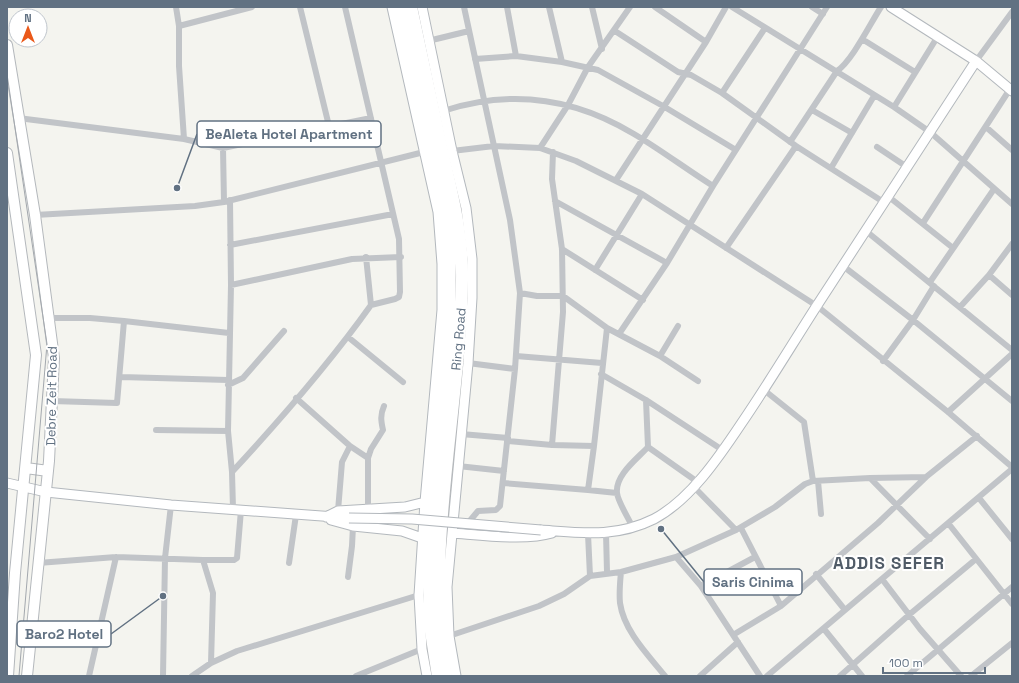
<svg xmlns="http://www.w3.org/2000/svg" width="1019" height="683" viewBox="0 0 1019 683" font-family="'Space Grotesk',sans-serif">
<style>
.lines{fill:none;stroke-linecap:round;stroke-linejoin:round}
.secondary-casing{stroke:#b3b8bd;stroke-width:11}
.primary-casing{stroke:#b4b8bc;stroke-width:12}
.highway-casing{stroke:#b5b8bb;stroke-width:14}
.street{stroke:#c1c4c8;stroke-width:6}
.secondary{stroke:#fff;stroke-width:9}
.primary{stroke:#fff;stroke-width:10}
.highway{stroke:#fff;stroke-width:12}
.tram{stroke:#a3a8ae;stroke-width:1}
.secondary-bridge-casing{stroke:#b3b8bd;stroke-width:11;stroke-linecap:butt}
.secondary-bridge{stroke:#fff;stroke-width:9}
.labels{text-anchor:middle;stroke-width:4;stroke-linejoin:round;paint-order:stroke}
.street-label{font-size:13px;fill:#617182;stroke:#fff}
.district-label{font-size:17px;font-weight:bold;letter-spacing:1px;fill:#505b67;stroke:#fff}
.leader{fill:none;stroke:#617182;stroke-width:1.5}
.callout-dot{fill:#617182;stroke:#fff;stroke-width:1.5}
.callout{fill:#fff;stroke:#617182;stroke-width:1.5}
.callout-label{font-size:14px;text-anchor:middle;font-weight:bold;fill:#617182}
</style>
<rect width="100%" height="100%" fill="#f4f4ef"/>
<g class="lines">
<defs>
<path id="secondary" d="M392,7L438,212L442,264V310L425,502L419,595L422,649L427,676
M422,7L452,151L466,208L472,259V298L468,363L447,587L449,636L456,676
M891,7L976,61L1012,91
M7,483L46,492L171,505L349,518
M326,517L338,511L405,507L425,502
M331,520L353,526L402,531L422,538
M541,530C582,533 616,538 654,519C690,500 719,457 741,424C767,386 791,346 816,307C869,225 923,143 976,61
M452,533C480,535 526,541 552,533"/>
<path id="primary" d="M7,45L35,215L54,358L49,461L27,676
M7,153L36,355L15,573L8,676
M26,468L48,471"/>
<path id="highway" d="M401,7L445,210L450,248L449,328L429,570L430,625L438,676
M411,7C421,53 431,100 441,146C451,191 463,234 462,280C460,411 424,546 446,676"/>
</defs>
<use href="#secondary" class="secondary-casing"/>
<use href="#primary" class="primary-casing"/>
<use href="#highway" class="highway-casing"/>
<path class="street" d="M176,7L179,26V66L184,139
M300,7L329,126
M464,7L510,220L520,293L515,369L500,506L496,510L478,511L468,523
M507,7L516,56
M549,7L562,62
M592,7L602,49
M655,7L706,42
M732,7L894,107L930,132L1012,204
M812,7L823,14
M179,26L252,7
M615,31L678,72L691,75L722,93L796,146L885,203
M862,39L915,72
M428,41L469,31
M475,59L516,56L562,62L598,70L663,106L736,150
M976,61L1012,12
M722,93L765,28
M894,107L938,36
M812,110L852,133
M443,111C510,89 573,97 634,134C661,150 686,169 713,186
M18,118L184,139L223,148L371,118
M986,127L1012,150
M790,142L837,71C852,61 870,24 881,7
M877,147L907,167
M223,148L224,202
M540,148L568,105L588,67L630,7
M452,151L494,146L540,148L576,161L642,194L817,306L948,412L1012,467
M831,168L874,96
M616,180L706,42L726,7
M889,197L953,248
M230,200L231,285L228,431L232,472
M555,201L667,263
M35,215L195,206L224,202L424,152
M923,223L1010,89
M866,231L1012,350
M1012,244L989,275L1012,295
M230,245L393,214
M726,248L796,146
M562,249L643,300
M366,257L371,305
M843,266L913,320L1012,401
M595,270L642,194
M930,282L994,189
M231,285L352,259L401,257
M960,307L989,275
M50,318H90L124,321
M607,328L660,356L698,381
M619,334L667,263L713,186L827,7
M348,337L403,382
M516,356L602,363
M660,356L678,326
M883,361L913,320L934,286
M468,363L515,369
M601,374L646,400L724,451
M121,377L228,380
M228,385L243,378L284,331
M764,390L804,422L813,481
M296,398L350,446L368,458V509
M52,401L117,403L124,321L229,333
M948,412L1012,354
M156,430L228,431
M461,434L508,438
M507,441L552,445L594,446L607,328L563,296H537L520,293
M552,445L563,312L562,249L552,179L553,152
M648,447L699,483
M368,458L371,449L383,430C381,421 380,415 384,406
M458,466L504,471
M870,478L926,477L977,436
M818,481L821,514
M503,483L588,490L594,446
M694,487L736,530
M588,490L617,493
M979,498L1012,539
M233,509L232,472C281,419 329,364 371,305L395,299L399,297L400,292L399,239L345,7
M338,511L342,462L350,446
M948,523L1012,604
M633,528C629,519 618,502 617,493C615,475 637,459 648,447L646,400
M741,528L781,606L878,523L926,477
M606,533L607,572
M588,534L590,576
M676,557L736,530L775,507L805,484L813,481L870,478L930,539
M203,560H234L237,558L241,510
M38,563L116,557L203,560L213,593L211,663
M289,563L296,515
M621,572C620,582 619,593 620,603C624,631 648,655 665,676
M816,574L845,610
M348,577L352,546L353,526
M882,579L920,629L961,676
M701,586L755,557
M824,629L862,676
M733,635L781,606
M32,636L97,643
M449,636L539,606L564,594L590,576L621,572L676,557L701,586L760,676
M89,676L116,557
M163,676L165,558L171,505
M192,676L211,663L237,651L419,595
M356,676L422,649
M700,676L738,642
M767,676L1012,469
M840,676L910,614L976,559
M907,676L1012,587
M971,676L1012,643"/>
<use href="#secondary" class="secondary"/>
<use href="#primary" class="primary"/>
<use href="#highway" class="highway"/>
<path class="tram" d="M7,74L47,344L19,676"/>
<defs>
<path id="secondary-bridge" d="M349,518L412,519L541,530"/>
</defs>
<use href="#secondary-bridge" class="secondary-bridge-casing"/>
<use href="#secondary-bridge" class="secondary-bridge"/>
</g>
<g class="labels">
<g class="street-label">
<text transform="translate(458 339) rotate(-85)" y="5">Ring Road</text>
<text transform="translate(51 396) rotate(-89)" y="5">Debre Zeit Road</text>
</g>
<g class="district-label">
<text x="889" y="569">ADDIS SEFER</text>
</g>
</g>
<path class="leader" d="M177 188L197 134M661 529L704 582M163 596L111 634"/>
<g class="callout-dot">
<circle cx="177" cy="188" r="4"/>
<circle cx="661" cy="529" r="4"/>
<circle cx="163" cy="596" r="4"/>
</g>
<g class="callout">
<rect x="197" y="121" width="184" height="26" rx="4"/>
<rect x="704" y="569" width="98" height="26" rx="4"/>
<rect x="17" y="621" width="94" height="26" rx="4"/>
</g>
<g class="callout-label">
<text x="289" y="139">BeAleta Hotel Apartment</text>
<text x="753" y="587">Saris Cinima</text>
<text x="64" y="639">Baro2 Hotel</text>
</g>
<rect width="1019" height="683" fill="none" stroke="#617182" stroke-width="16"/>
<g transform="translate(28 28)"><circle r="19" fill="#ffffff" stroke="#c0c6cd"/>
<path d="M0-3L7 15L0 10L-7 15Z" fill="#ea5819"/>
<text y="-6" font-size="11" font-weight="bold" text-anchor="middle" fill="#617182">N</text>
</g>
<path d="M883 667v6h102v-6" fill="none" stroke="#617182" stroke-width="2"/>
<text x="889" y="667" font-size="12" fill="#617182" stroke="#ffffff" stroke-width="3" paint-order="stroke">100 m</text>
</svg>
